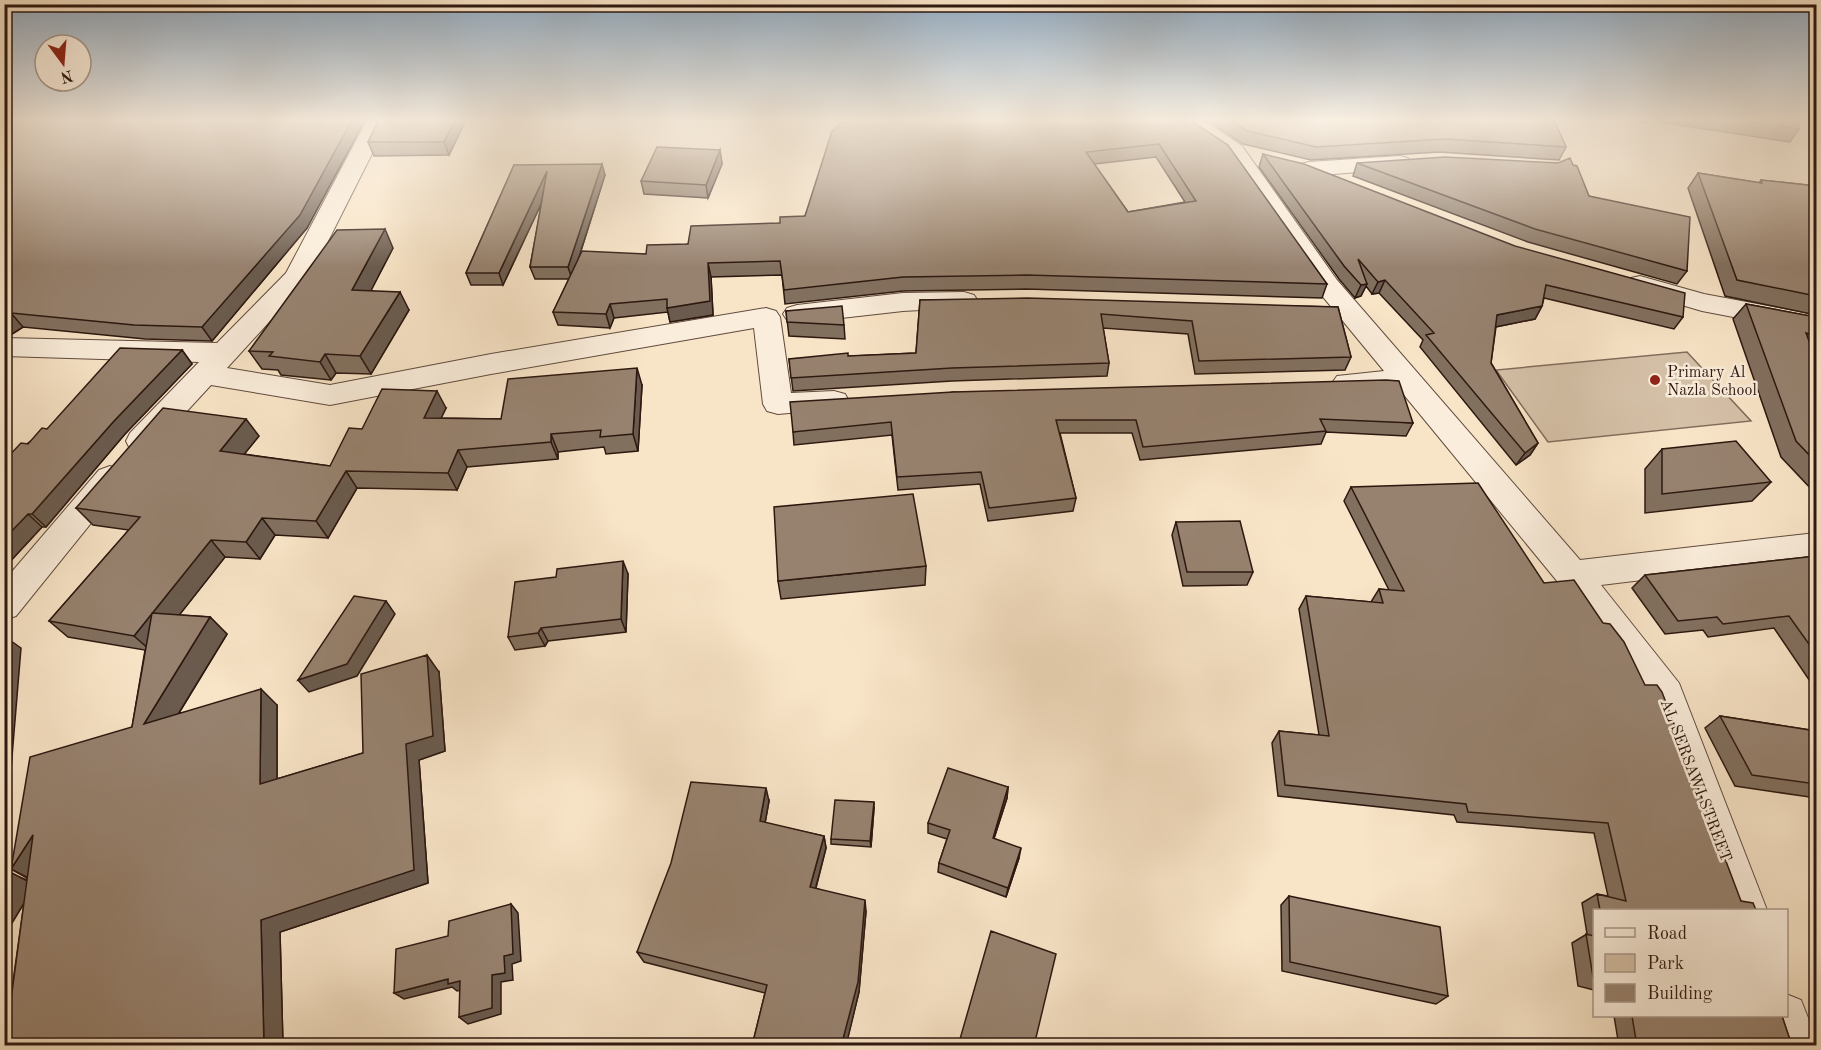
<svg xmlns="http://www.w3.org/2000/svg" width="1821" height="1050" viewBox="0 0 1821 1050" font-family="'Old Standard TT',serif">
<style>
.green{fill:#d5c1a8;stroke:#816c5c;stroke-width:1.5}
.lines{fill:none;stroke-linecap:round;stroke-linejoin:round}
.street-casing{stroke:#604b3e;stroke-width:2}
.street{fill:#faeddb;fill-rule:evenodd}
.wall{fill:#82705f;stroke:#2d1810;stroke-width:1.5;fill-rule:evenodd}
.shaded-wall{fill:#6a5b4e;stroke:#2d1810;stroke-width:1.5}
.building{fill:#97826f;stroke:#2d1810;stroke-width:1.5;fill-rule:evenodd}
.poi-dot{fill:#8f2418;stroke:#faeddb;stroke-width:2}
.labels{text-anchor:middle;stroke-width:5;stroke-linejoin:round;paint-order:stroke}
.poi-label{font-size:16px;fill:#2d1810;stroke:#faeddb;text-anchor:start}
.street-label{font-size:16px;fill:#2d1810;stroke:#faeddb}
</style>
<rect width="100%" height="100%" fill="#f8e4c7"/>
<filter id="stains"><feTurbulence type="fractalNoise" baseFrequency=".00333" numOctaves="4"/><feColorMatrix values="0 0 0 0 .2 0 0 0 0 .09 0 0 0 0 .02 0 0 0 .5 -.17"/></filter>
<radialGradient id="worn" r=".72"><stop offset=".6" stop-color="#630" stop-opacity="0"/><stop offset="1" stop-color="#630" stop-opacity=".3"/></radialGradient>
<path class="green" d="M1687,352L1751,421L1548,442L1496,370Z"/>
<g class="lines">
<defs>
<path id="street" d="M367,120H389L310,277L227,368L330,385L491,354L766,308L776,311L780,317L791,393L834,391L845,394L849,401L845,408L778,414L767,411L763,404L754,328L491,374L330,405L211,385L152,449L141,452L130,449L126,441L130,433L199,362L4,356V338L217,343L286,273Z
M1177,120H1203L1242,146L1337,280L1580,560L1816,533V559L1601,585L1679,683L1767,910H1725L1650,703L1580,609L1400,390L1347,393L1337,390L1332,383L1337,376L1384,371L1319,292L1226,156Z
M1400,156L1408,158L1412,163L1408,168L1309,176L1301,174L1297,169L1301,164L1309,162Z
M1640,276L1704,294L1816,315V333L1702,311L1631,290L1627,284L1631,278Z
M964,292L974,295L978,301L974,307L903,311L797,323L787,320L783,314L787,308L797,305L903,293Z
M110,466L121,470L126,478L121,486L16,616L4,620V581L99,470Z
M1786,994L1801,1000L1816,1038V1046H1772L1762,1016H1786Z"/>
</defs>
<use href="#street" class="street-casing"/>
<use href="#street" class="street"/>
</g>
<path class="wall" d="M4,120H365L307,228L212,341L145,339L23,327L9,336H4Z
M379,120H466L449,155L374,156L368,142Z
M840,120H1190L1327,284L1322,298L1026,289L903,291L785,304L782,275L711,277L713,315L670,322L668,312L614,318L610,328L558,325L553,312L569,279H535L530,267L542,202L503,285H471L466,273L514,165L605,175L578,260L646,254L688,244L780,223L805,216L840,124ZM1156,157L1185,202L1128,212L1094,164Z
M1207,120H1554L1566,147L1559,160L1439,152L1311,160L1243,144Z
M1625,120H1797L1799,129L1790,142L1647,120L1645,123Z
M720,150L722,164L708,198L644,194L641,181Z
M1263,154L1683,317L1674,329L1544,298L1542,306L1535,319L1496,327L1491,363L1538,443L1530,455L1516,465L1420,347L1423,340L1379,293L1372,294L1366,286L1361,296L1355,298L1339,279L1259,167Z
M1357,163H1558L1589,196L1687,271L1677,284L1528,242L1353,176Z
M1698,173L1759,183L1761,180L1816,186V315L1725,296L1688,188Z
M393,248L371,290L409,310L371,374L336,373L331,380L281,375L278,370L262,369L249,351Z
M920,300L1338,307L1351,357L1345,370L1195,374L1188,334L1103,328L1109,363L1107,376L952,381L793,391L789,359L916,353Z
M1746,304L1816,317V354L1814,353L1816,360V494L1781,457L1733,319Z
M786,311L844,325L845,339L789,336Z
M182,350L192,364L125,434L46,527H42L4,568V461L47,429Z
M642,385L638,451L606,454L604,447L558,452V459L467,467L457,490L357,488L328,538L275,535L260,559L225,557L179,615L210,617L227,634L179,713L277,705V779L363,753L439,672L445,751L419,760L428,883L280,932L283,1046H4L24,903L4,936V871L27,880V878L11,869L132,727L145,650L68,637L49,621L129,530L93,525L76,508L259,436L244,454L330,466L362,429L446,408L441,418L501,419Z
M953,392L1413,423L1406,436L1326,432L1321,444L1140,460L1132,433H1060L1076,498L1073,511L988,521L980,484L898,490L892,435L794,445L793,432Z
M1662,449L1771,482L1752,501L1645,513V469Z
M1351,487L1741,901L1756,910H1594V990L1578,986L1572,943L1587,934L1582,903L1597,894L1608,896L1594,833L1457,822L1454,815L1278,796L1272,743L1279,731L1319,735L1299,609L1306,596L1371,602L1379,589L1389,590L1344,501Z
M1176,522L1253,572L1247,585L1183,586L1172,535Z
M1816,556V690L1774,628L1708,637L1703,630L1665,634L1632,588L1645,575Z
M926,566L925,585L781,599L778,581Z
M628,574L626,632L548,641L545,646L515,650L508,637Z
M1720,716L1816,731V798L1735,786L1705,728Z
M1008,787L1007,798L994,838L1019,858L1006,897L938,872L939,863L947,839L928,833V823Z
M769,801L765,823L824,836L826,848L816,888L866,911L859,992L847,1040L752,1046L765,993L644,962L637,952Z
M874,808L871,847L831,844V839Z
M1289,896L1448,996L1436,1004L1282,971L1281,905Z
M1614,1016H1782L1790,1040L1798,1046H1619Z"/>
<path class="shaded-wall" d="M352,120H365L307,228L212,341L202,327Z
M455,120H466L449,155L444,142Z
M720,150L722,164L708,198L706,185Z
M602,164L605,175L572,279L568,267Z
M547,171L551,183L503,285L499,273Z
M385,229L393,248L362,308L352,290Z
M708,263L711,277L713,315L670,322L667,308Z
M1385,280L1379,293L1372,294L1378,282Z
M1367,284L1361,296L1355,298L1361,285Z
M400,292L409,310L371,374L360,356Z
M610,304L614,318L610,328L606,314Z
M1542,306L1535,319L1490,328L1497,315Z
M11,313L23,327L9,336L4,330V317Z
M182,350L192,364L125,434L46,527L32,514L114,421Z
M325,354L336,373L331,380L320,362Z
M637,368L642,385L638,451L633,434Z
M437,391L446,408L433,435L424,418Z
M246,419L259,436L233,468L220,451Z
M551,434L558,452V459L551,442Z
M1538,443L1530,455L1516,465L1525,453Z
M458,450L467,467L457,490L448,473Z
M346,471L357,488L328,538L316,521Z
M28,514L42,527L4,568V539Z
M262,518L275,535L260,559L246,542Z
M211,540L225,557L151,651L134,636Z
M623,561L628,574L626,632L621,619Z
M386,601L395,614L357,676L309,692L298,680Z
M210,617L227,634L163,739L144,724Z
M541,628L548,641L545,646L538,633Z
M4,636L21,648L11,769L4,776Z
M427,655L439,672L445,751L419,760L428,883L280,932L283,1046H264L261,920L406,744Z
M261,689L277,705V799L260,784Z
M1008,787L1007,798L991,848L993,838Z
M766,788L769,801L763,834L760,821Z
M874,802V808L871,847L870,841Z
M33,835L36,882L11,869Z
M824,836L826,848L813,898L810,887Z
M1021,848L1019,858L1006,897L1008,888Z
M10,872L35,885L4,936V881Z
M865,900L866,911L859,992L846,1046L843,1039Z
M511,904L518,913L521,961L512,964L513,980L501,982V1014L468,1024L459,1017L492,975L504,956Z
M448,979L460,981L469,988L457,991L452,987L404,999L394,993Z"/>
<path class="building" d="M4,120H352L300,215L202,327L134,325L11,313L4,317Z
M379,120H455L444,142H368Z
M846,120H1190L1228,145L1327,284L1027,275L903,277L784,290L780,261L708,263L710,301L667,308V299L610,304L606,314L553,312L582,251L646,254L647,245L688,244L691,226L780,223V217L805,216L832,131ZM1159,144L1196,201L1128,212L1086,152Z
M1229,120H1554L1566,147L1445,139L1316,147L1247,131Z
M1740,120H1797L1799,129Z
M657,147L720,150L706,185L641,181Z
M1263,154L1304,164L1515,246L1685,293L1683,317L1546,285L1542,306L1497,315L1491,363L1538,443L1525,453L1426,335L1434,333L1385,280L1378,282L1358,259L1367,284L1361,285L1344,266Z
M1445,157L1558,163L1570,158L1573,165L1577,166L1589,196L1690,217L1687,271L1535,229L1357,163Z
M602,164L568,267H530L547,171L499,273H466L514,165Z
M1698,173L1762,183L1761,180L1816,186V296L1737,280Z
M385,229L352,290L400,292L360,356L325,354L320,362L269,356L273,352L249,351L337,230Z
M1027,298L1338,307L1351,357L1199,361L1192,321L1101,314L1109,363L952,368L791,378L789,359L848,353V356L916,353L920,300Z
M1746,304L1816,317V336L1806,333L1816,360V462L1796,441Z
M842,306L844,325L787,322L786,311Z
M120,348L182,350L114,421L32,514H28L4,539V461L21,443L28,444L42,428L47,429Z
M637,368L633,434L600,437L601,430L551,434V442L458,450L448,473L346,471L316,521L262,518L246,542L211,540L134,636L49,621L140,517L76,508L163,408L246,419L220,451L330,466L349,428L362,429L382,389L437,391L424,418L501,419L508,379Z
M1386,380L1399,381L1413,423L1320,419L1326,431L1143,447L1136,420H1056L1076,498L989,508L981,472L897,477L891,422L793,432L790,402L953,392Z
M1736,441L1771,482L1662,494V449Z
M1478,483L1544,583L1574,580L1603,623L1610,624L1624,642L1645,685H1657L1662,692L1741,901L1753,903L1756,910H1600L1597,894L1626,901L1608,823L1468,812L1466,804L1285,785L1279,731L1329,736L1306,596L1383,603L1379,589L1404,591L1351,487Z
M913,494L926,566L778,581L774,507Z
M1240,521L1253,572H1187L1176,522Z
M1816,556V654L1789,616L1723,624L1717,617L1678,621L1645,575Z
M623,561L621,619L541,628L538,633L508,637L515,582L556,577L557,569Z
M354,596L386,601L347,664L298,680Z
M152,613L210,617L144,724L261,689L260,784L363,753L361,674L427,655L433,736L406,744L414,870L261,920L264,1046H4V1002L11,1000L33,835L11,869L30,757L132,727Z
M1720,716L1816,731V784L1752,775Z
M948,768L1008,787L993,838L1021,848L1008,888L939,863L950,830L928,823Z
M691,782L766,788L760,821L824,836L810,887L865,900L858,982L843,1039L875,1046H752L767,985L637,952L671,863Z
M835,800L874,802L870,841L831,839Z
M4,871L10,872L4,881Z
M1289,896L1440,927L1448,996L1290,962Z
M511,904L513,954L504,956L505,973L492,975V1008L459,1017L460,981L448,984V979L394,993L396,949L448,936L449,921Z
M991,931L1056,954L1034,1046H958Z
M1586,934L1594,936V978L1593,977Z
M1632,1016H1782L1790,1040L1797,1041L1798,1046H1637Z"/>
<linearGradient id="sky" x2="0" y2="1"><stop stop-color="#93acc2"/><stop offset="0.45" stop-color="#fcf3e6"/><stop offset="1" stop-color="#fcf3e6" stop-opacity="0"/></linearGradient>
<rect width="1821" height="267" fill="url(#sky)"/>
<circle class="poi-dot" cx="1655" cy="380" r="6"/>
<g class="labels">
<g class="poi-label">
<text x="1667" y="377">Primary Al<tspan x="1667" dy="18">Nazla School</tspan></text>
</g>
<g class="street-label">
<text transform="translate(1697 780) rotate(69)" y="6">AL SERSAWI STREET</text>
</g>
</g>
<rect width="1821" height="1050" fill="none" stroke="#f8e4c7" stroke-width="24"/>
<rect x="6" y="6" width="1809" height="1038" fill="none" stroke="#2d1810" stroke-width="3"/>
<rect x="12" y="12" width="1797" height="1026" fill="none" stroke="#2d1810" stroke-width="1.5"/>
<rect x="1593" y="909" width="195" height="108" fill="#faeddb" stroke="#a8988a" stroke-width="1.5"/>
<rect x="1605" y="928" width="30" height="9" fill="#faeddb" stroke="#a8988a" stroke-width="1.5"/>
<text x="1647" y="939" font-size="18" fill="#2d1810">Road</text>
<rect x="1605" y="954" width="30" height="18" fill="#d5c1a8" stroke="#a8988a" stroke-width="1.5"/>
<text x="1647" y="969" font-size="18" fill="#2d1810">Park</text>
<rect x="1605" y="984" width="30" height="18" fill="#97826f" stroke="#a8988a" stroke-width="1.5"/>
<text x="1647" y="999" font-size="18" fill="#2d1810">Building</text>
<g transform="translate(63 63) rotate(164)"><circle r="28" fill="#faeddb" stroke="#a8988a" stroke-width="1.5"/>
<path d="M0-4.5L10 22L0 15L-10 22Z" fill="#8f2418"/>
<text y="-9" font-size="16" font-weight="bold" text-anchor="middle" fill="#2d1810">N</text>
</g>
<rect width="100%" height="100%" filter="url(#stains)"/>
<rect width="100%" height="100%" fill="url(#worn)"/>
</svg>
